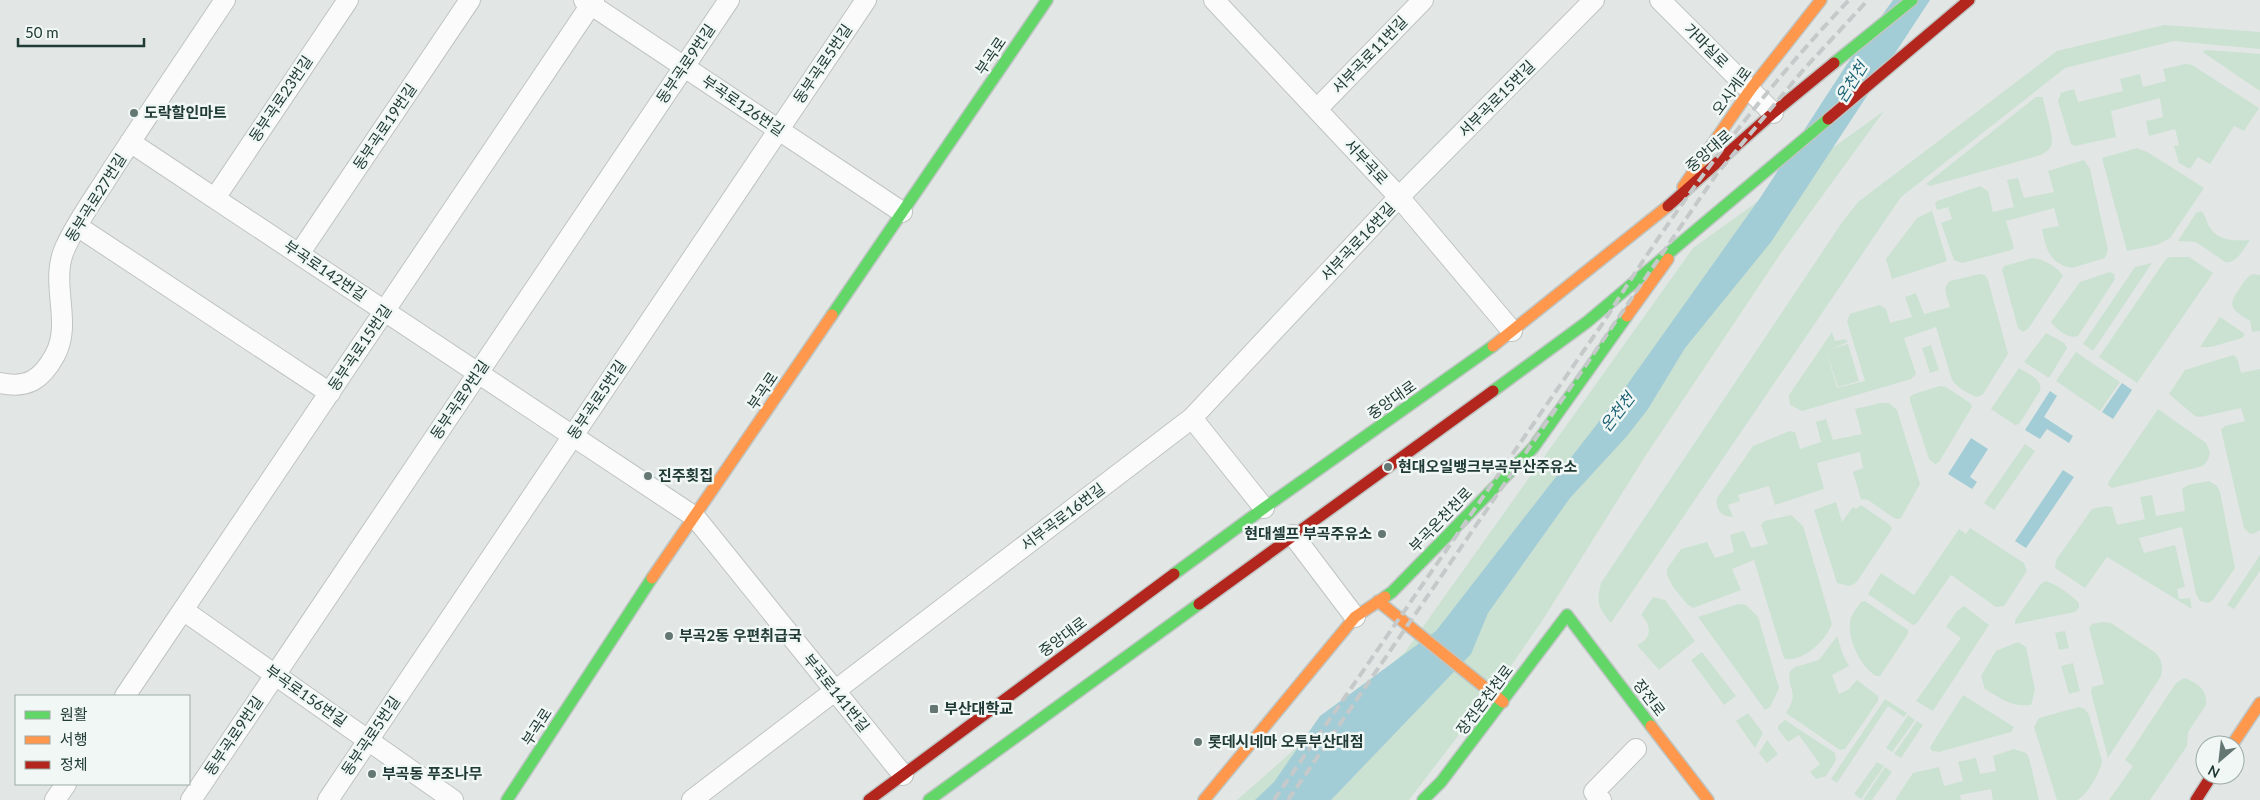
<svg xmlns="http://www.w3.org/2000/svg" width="2260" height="800" viewBox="0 0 2260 800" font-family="Lato,'Noto Sans KR',sans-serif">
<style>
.green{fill:#cbe1d2}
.water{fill:#a2ccd6}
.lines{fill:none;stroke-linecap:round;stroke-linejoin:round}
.street-casing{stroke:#bfc4c2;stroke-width:22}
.fast-casing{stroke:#bec5c3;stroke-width:14}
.slow-casing{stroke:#bec5c3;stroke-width:14}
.jam-casing{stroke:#bec5c3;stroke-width:14}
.street{stroke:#fbfbfb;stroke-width:20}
.fast{stroke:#63d668;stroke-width:11}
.slow{stroke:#ff974d;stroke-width:11}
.jam{stroke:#b3261e;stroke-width:11}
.rail{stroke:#c6c9c9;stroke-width:4;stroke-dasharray:10 5;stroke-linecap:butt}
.poi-dot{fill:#647773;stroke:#f0f7f4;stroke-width:2}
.labels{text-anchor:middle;stroke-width:5;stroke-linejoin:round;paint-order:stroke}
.street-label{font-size:15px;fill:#203a35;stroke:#f0f7f4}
.poi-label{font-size:15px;font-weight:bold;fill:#203a35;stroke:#f0f7f4;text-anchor:start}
.water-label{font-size:16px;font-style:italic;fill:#1c6275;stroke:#f0f7f4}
</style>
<rect width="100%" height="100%" fill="#e2e7e5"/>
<path class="green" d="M2164,25L2260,32V49L2174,41L2065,68L1901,197L1611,623C1598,608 1596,602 1601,583L1843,221L1858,202L2057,51Z
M2207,50L2260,54V91L2204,53L2203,51Z
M2186,64L2192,65L2259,108L2244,131L2234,126L2210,164L2198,157L2190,169L2179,163L2174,146L2179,145L2175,129L2149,136L2146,121L2163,117L2160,98L2111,111L2116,137L2075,146L2071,144L2058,101L2061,93L2074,89L2078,102L2123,91L2120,79L2140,74L2143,87L2166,81L2163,69Z
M2036,97H2043C2044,109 2055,137 2051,146C2049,150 2045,152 2041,155L1930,186L1926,184Z
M1884,111L1783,250L1646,455L1542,621L1504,676L1409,800H1237L1405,652L1693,248Z
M2137,148L2149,153L2204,188L2170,238L2157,245L2127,251L2102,158Z
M2084,160L2090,169L2108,250L2105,258L2072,268C2049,264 2046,248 2042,229L2059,226L2054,208L2006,221L2014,247L2012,250L1962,263L1954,260L1941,223L1952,219L1948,207L1937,210L1935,204L1937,201L1980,186L1988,191L1993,212L2014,207L2007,180L2018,178L2024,198L2054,192L2048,171Z
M1932,211L1947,261L1892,279L1886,259L1917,218Z
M2201,211C2207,216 2206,223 2211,229C2219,241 2236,241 2250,240C2244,248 2237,264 2225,262L2196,242L2178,241L2196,213Z
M2170,257H2189L2213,273L2137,383L2099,357L2166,259Z
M2033,258C2043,259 2058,267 2063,276L2028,329L2023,332L2018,328L2002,270L2004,266Z
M2152,263L2093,351L2083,344L2135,267Z
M2110,272L2114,274L2115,279L2078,336C2069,340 2056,329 2051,322L2080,282Z
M1980,274L1985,275L1988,280L2008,354L1983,394L1978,397C1969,395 1957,387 1952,380L1936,327L1904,338L1916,374L1911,379L1802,411L1790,405L1789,395L1832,332L1835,341L1845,339L1848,342L1830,349L1848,344L1859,381L1838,387L1826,350L1837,388L1865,381L1847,321L1850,314L1879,305L1886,309L1890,323L1912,317L1905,297L1916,293L1924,314L1950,307C1948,298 1941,288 1950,281Z
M2253,274L2260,275V331L2252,332L2250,321C2232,310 2226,306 2240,288C2244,282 2247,276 2253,274Z
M2220,317L2245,334L2242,338L2211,347H2200Z
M2046,333L2064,343L2067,348L2049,378L2024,362Z
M1931,345L1939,370L1930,373L1922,348Z
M2076,352L2120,382L2100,411L2056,381Z
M2233,355L2237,358L2241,373L2260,369V530L2253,534L2249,533L2244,528L2221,430L2225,426L2245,421L2241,408L2200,417L2195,416L2169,394L2185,370Z
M2019,368C2028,374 2043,379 2040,391L2019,424L2015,425L1991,409Z
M1940,386L1946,387L1970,403L1972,407L1939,462L1935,464L1929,459L1910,401V397L1914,394Z
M1881,403H1889L1897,410L1920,484L1901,518L1898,519L1894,518L1868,500L1861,499L1853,472L1863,468L1860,452L1817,463L1824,489L1775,505L1769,486L1738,495L1740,501L1728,505L1733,517C1721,517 1715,509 1717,498L1753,446L1790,431L1795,432L1800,449L1821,442L1816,422L1826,419L1833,440L1862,434L1855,409Z
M2158,409L2206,443L2210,452L2208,460L2203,466L2112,488L2108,485L2109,481Z
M2025,444L2035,451L1994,510L1984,503Z
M2209,481L2217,486L2220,492L2235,568L2213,600L2208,603L2200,601L2196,594L2182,527L2139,538L2144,553L2175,545L2185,587L2177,589L2179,599L2190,598L2192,609L2107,557L2085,588L2055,568L2056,560L2092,509L2107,506L2112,507L2117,525L2145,519L2140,497L2152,495L2156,516L2185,511L2182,489L2188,485Z
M1836,502L1842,522L1853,507L1856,509L1861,505L1890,525L1892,529L1856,583L1849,586L1837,583L1814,510Z
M1791,515L1803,526L1832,624C1826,640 1804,662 1785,659L1783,655L1754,560L1732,569L1741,590L1693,608L1687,604L1673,587L1667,575V569L1681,549L1707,542L1715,558L1734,552L1730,535L1744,531L1751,548L1768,544L1761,525L1764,521Z
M1970,528L2024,563L2027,571L2004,606L1996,607L1951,575L1917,623L1913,625L1868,594L1881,573L1914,595L1959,529L1966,534Z
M2260,555V571L2234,609L2227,605Z
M2045,581C2057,584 2070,594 2079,603V608L2075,612L2015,624V620L2040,585Z
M1653,597L1665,600L1695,641L1659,670L1637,645C1652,639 1652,625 1641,615Z
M1865,601L1908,630V634L1880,676H1876C1861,667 1848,641 1850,623C1850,615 1857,608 1861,602Z
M1738,604L1746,605L1758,617L1779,688L1770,707L1765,710L1698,617Z
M1964,606L1989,625L1933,711L1916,701L1961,638L1946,627L1957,611Z
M2103,622L2111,623L2156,653C2162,661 2163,666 2161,676L2108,758L2091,692L2092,687L2104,684L2089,628L2092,624Z
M2065,631L2069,648L2059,650L2055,633Z
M1837,636L1843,655L1849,666L1832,675L1839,694L1849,689L1857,680L1878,696V701L1845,749L1840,750L1786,713C1801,690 1786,690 1790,671L1795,667L1819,660Z
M2018,642L2026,647L2035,690L2031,705C2010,707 2002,699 1985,689L1981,676L1996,651Z
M1702,652L1736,696L1724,705L1691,660Z
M2073,663L2080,691L2069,694L2061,666Z
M2184,678C2197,682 2208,690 2206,705L2188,732L2187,746L2150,800H2109L2133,766L2125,760L2176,683Z
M1963,695L2014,727L2011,732L1939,752L1932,751L1930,748L1932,744Z
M1885,699L1907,713L1904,717L1888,706L1837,783L1831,779Z
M2079,707L2085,709L2089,715L2102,761C2101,771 2086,797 2077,800C2071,800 2062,800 2057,800L2034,727L2039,718Z
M1748,713L1763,733L1755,748L1736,721Z
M1908,715L1915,720L1892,752L1886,748Z
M1785,720L1835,753L1836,760L1826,776L1816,779L1810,772L1820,764L1799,735L1788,742L1778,729V726Z
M1917,721L1923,725L1901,758L1894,754Z
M1767,740L1778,754L1767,763L1759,753Z
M2014,749L2026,753L2029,758L2039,800H1993L1991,789L1960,795L1961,800H1895L1913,773L1939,767L1944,786L1963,781L1958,762L1976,758L1980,774L1996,771L1993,756Z
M1877,762L1884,766L1861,799L1854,794Z
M1885,767L1892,772L1872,800H1863Z"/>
<path class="water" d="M1893,0H1930L1771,242L1685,348L1648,409L1627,436L1570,498L1488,613L1471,654L1331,800H1255L1274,782L1320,716L1436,631L1622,392L1760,198L1845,67Z
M2122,383L2132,390L2113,419L2102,412Z
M2050,391L2057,396L2044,417L2073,436L2069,443L2047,429L2040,439L2025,430Z
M1971,438L1988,449L1970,477L1977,482L1972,489L1948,474Z
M2063,470L2074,477L2026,548L2015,541Z"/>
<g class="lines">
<defs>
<path id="street" d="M584,0L902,212
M1214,0L1399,197L1512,331
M1660,0L1773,113
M1317,109L1423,0
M130,142L695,517L903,775
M215,198L348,0
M77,226L330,393
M299,254L470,0
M0,383C28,389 42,379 55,355C73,322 49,283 65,248C77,221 96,196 112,170C149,113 187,57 225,0
M1192,418L1264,508
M1293,535L1355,617
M183,610L453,800
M125,696L594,0
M55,800L66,784
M191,800L729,0
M328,800L866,0
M692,800L1192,418L1399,197L1594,0
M1601,800L1594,792L1636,749"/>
<path id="fast" d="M1834,63L1912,0
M832,315L1047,0
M1493,391L1587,322L1828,119
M1174,574L1264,508L1493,346
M1385,597L1392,592L1533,448L1627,316
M507,800L652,578
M929,800L1199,604
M1423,800L1441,782L1567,615L1651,726"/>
<path id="slow" d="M1683,187L1750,90L1821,0
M1627,316L1668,259
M1493,346L1668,206
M652,578L832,315
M1378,601L1503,702
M1651,726L1708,800
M2232,745L2260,703
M1204,800L1355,617L1385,597"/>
<path id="jam" d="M1828,119L1969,0
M1668,206L1773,113L1834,63
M1199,604L1493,391
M869,800L1174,574
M2196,800L2212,775"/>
</defs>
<use href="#street" class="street-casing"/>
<use href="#fast" class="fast-casing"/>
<use href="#slow" class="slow-casing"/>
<use href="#jam" class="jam-casing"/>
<use href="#street" class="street"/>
<use href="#fast" class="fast"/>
<use href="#slow" class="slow"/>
<use href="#jam" class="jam"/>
<path class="rail" d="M1274,800L1605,320C1676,206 1757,97 1849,0
M1288,800L1716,175L1804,69L1868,0"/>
</g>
<g class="poi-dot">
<circle cx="134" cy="113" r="5"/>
<circle cx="1388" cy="467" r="5"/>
<circle cx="648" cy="476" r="5"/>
<circle cx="1382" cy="534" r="5"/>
<circle cx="669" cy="636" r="5"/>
<rect x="929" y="704" width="10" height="10" rx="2.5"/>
<circle cx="1198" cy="742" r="5"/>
<circle cx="372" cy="774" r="5"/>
</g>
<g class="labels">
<g class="street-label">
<text transform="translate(1706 46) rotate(45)" y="5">가마실로</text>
<text transform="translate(1370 55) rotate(-46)" y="5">서부곡로11번길</text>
<text transform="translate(991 56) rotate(-56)" y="5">부곡로</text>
<text transform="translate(686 64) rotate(-56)" y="5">동부곡로9번길</text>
<text transform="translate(823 64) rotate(-56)" y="5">동부곡로5번길</text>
<text transform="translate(1732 91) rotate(-54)" y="5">오시게로</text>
<text transform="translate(281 99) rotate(-56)" y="5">동부곡로23번길</text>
<text transform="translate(1497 99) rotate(-45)" y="5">서부곡로15번길</text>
<text transform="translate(743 106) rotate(34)" y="5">부곡로126번길</text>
<text transform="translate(385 127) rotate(-56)" y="5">동부곡로19번길</text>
<text transform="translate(1709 151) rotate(-41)" y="5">중앙대로</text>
<text transform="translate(1366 162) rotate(47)" y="5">서부곡로</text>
<text transform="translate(96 198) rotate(-58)" y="5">동부곡로27번길</text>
<text transform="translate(1358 242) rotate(-47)" y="5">서부곡로16번길</text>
<text transform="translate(325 271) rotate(34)" y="5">부곡로142번길</text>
<text transform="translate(360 348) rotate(-56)" y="5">동부곡로15번길</text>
<text transform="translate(763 391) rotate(-56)" y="5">부곡로</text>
<text transform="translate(460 400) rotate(-56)" y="5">동부곡로9번길</text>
<text transform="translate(597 400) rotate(-56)" y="5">동부곡로5번길</text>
<text transform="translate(1392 400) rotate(-35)" y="5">중앙대로</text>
<text transform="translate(1063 517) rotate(-37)" y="5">서부곡로16번길</text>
<text transform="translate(1441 520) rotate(-46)" y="5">부곡온천천로</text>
<text transform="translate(1063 637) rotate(-37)" y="5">중앙대로</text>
<text transform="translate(836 693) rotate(51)" y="5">부곡로141번길</text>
<text transform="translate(306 696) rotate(35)" y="5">부곡로156번길</text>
<text transform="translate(1649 698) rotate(53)" y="5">장전로</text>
<text transform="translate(1485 700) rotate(-53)" y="5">장전온천천로</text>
<text transform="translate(537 727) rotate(-57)" y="5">부곡로</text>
<text transform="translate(234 736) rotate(-56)" y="5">동부곡로9번길</text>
<text transform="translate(371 736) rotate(-56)" y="5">동부곡로5번길</text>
</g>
<g class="poi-label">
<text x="144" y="118">도락할인마트</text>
<text x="1398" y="472">현대오일뱅크부곡부산주유소</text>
<text x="658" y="481">진주횟집</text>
<text x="1372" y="539" text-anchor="end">현대셀프 부곡주유소</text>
<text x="679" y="641">부곡2동 우편취급국</text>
<text x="944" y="714">부산대학교</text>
<text x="1208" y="747">롯데시네마 오투부산대점</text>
<text x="382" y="779">부곡동 푸조나무</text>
</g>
<g class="water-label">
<text transform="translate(1851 82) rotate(-58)" y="6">온천천</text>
<text transform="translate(1617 412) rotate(-52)" y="6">온천천</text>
</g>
</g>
<rect x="15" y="695" width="175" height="90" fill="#f0f7f4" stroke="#9daba8"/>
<rect x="25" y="711" width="25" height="8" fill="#63d668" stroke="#9daba8"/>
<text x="60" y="720" font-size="15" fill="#203a35">원활</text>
<rect x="25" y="736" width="25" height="8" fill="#ff974d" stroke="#9daba8"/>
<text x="60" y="745" font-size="15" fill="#203a35">서행</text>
<rect x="25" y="761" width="25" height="8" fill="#b3261e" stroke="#9daba8"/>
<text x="60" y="770" font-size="15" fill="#203a35">정체</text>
<g transform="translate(2220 760) rotate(208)"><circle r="24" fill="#f0f7f4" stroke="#9daba8"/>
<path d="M0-4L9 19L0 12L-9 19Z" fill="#647773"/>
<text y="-8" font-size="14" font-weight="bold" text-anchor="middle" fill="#203a35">N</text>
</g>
<path d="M18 38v8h126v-8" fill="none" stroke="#203a35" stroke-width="2.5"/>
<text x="25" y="38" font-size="15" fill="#203a35" stroke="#f0f7f4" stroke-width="4" paint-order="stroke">50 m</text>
</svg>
